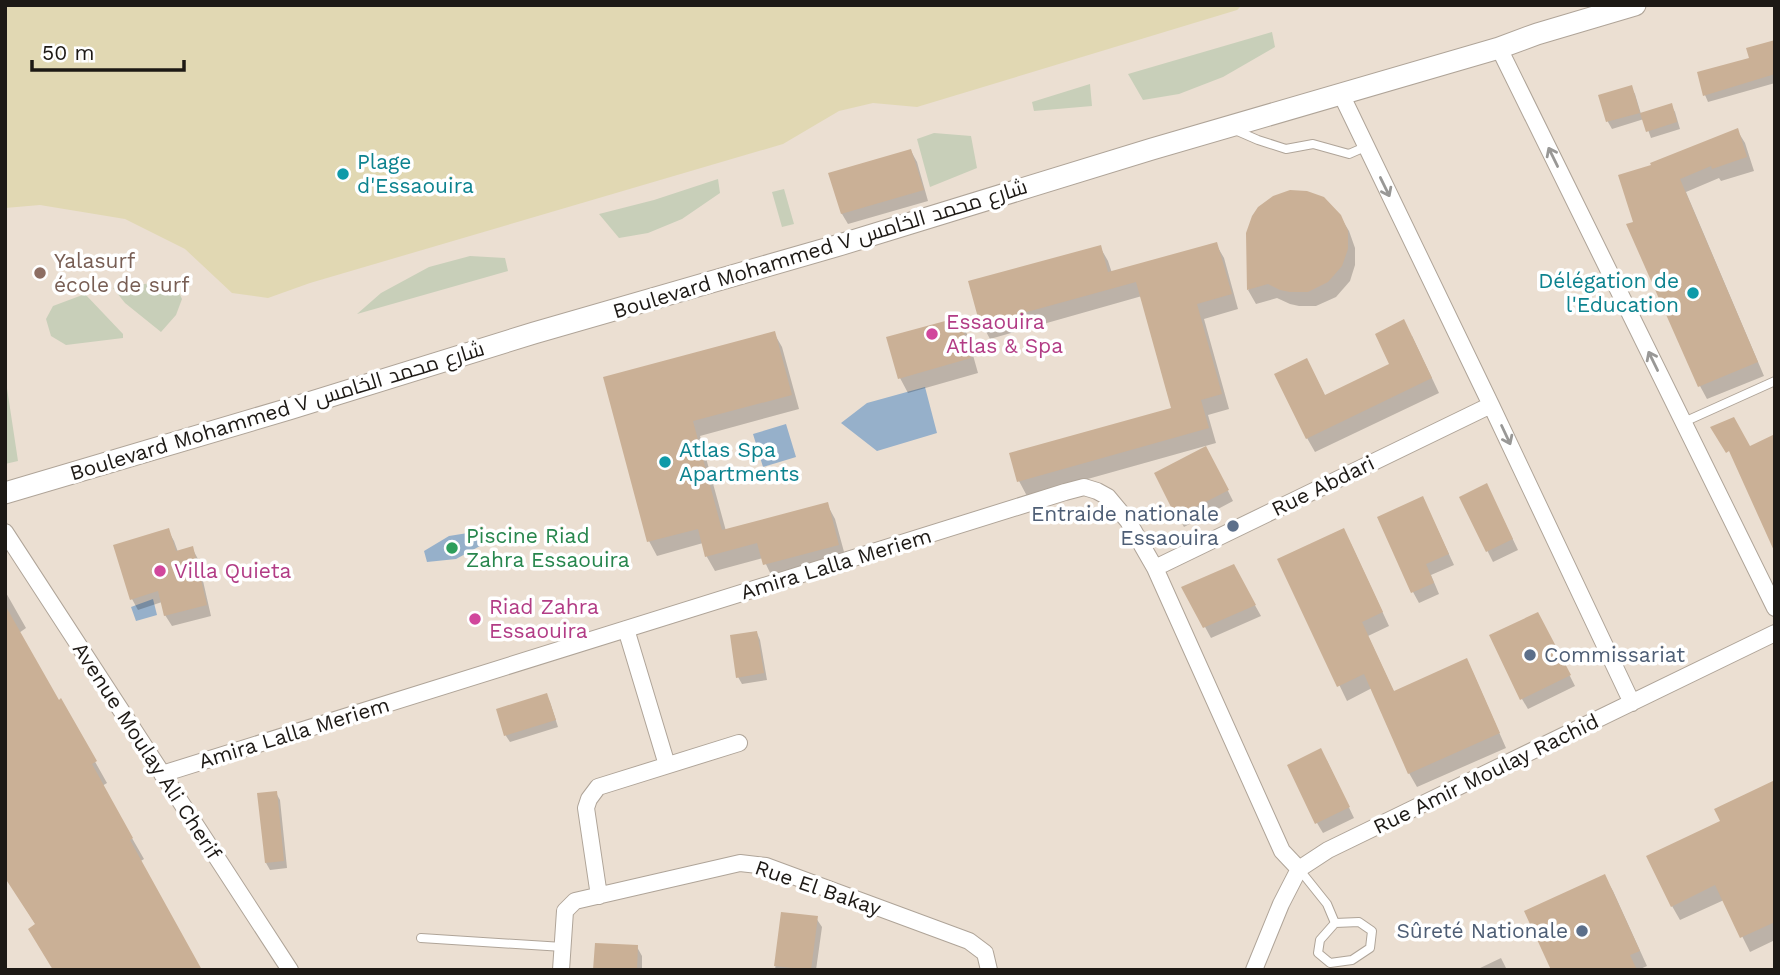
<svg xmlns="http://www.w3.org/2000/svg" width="1780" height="975" viewBox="0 0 1780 975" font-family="'Work Sans',Cairo,sans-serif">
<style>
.green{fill:#c8cfb9}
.sand{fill:#e1d8b3}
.water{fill:#96b0ca}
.shadow{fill:#0003}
.building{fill:#cab096}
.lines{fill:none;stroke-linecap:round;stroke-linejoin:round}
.service-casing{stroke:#afa498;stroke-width:10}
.minor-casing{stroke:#afa498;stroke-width:18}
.tertiary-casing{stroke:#afa498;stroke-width:23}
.service{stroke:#fff;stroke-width:8}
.minor{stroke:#fff;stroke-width:16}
.tertiary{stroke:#fff;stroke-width:21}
.oneway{stroke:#999896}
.culture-dot{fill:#0f9aa8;stroke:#fff;stroke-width:2.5}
.education-dot{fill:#8d6e63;stroke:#fff;stroke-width:2.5}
.hotel-dot{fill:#d1479c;stroke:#fff;stroke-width:2.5}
.service-dot{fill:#5c6f8a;stroke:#fff;stroke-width:2.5}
.leisure-dot{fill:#2e9e5b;stroke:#fff;stroke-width:2.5}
.labels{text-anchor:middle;stroke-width:7;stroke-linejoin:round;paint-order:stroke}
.culture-label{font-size:21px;fill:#0d838f;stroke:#fff;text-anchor:start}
.street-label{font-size:21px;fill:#1d1915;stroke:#fff}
.education-label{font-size:21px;fill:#785e54;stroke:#fff;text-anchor:start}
.hotel-label{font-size:21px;fill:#b23c85;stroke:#fff;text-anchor:start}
.service-label{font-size:21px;fill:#4e5e75;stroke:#fff;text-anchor:end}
.leisure-label{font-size:21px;fill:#27864d;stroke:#fff;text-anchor:start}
</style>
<rect width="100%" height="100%" fill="#ebdfd2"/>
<path class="green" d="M1272,32L1275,47L1223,77L1179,94L1143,100L1128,74Z
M1090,84L1092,106L1034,111L1032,102Z
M934,133L971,136L977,168L930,187L917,139Z
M718,179L720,193L682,219L648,233L619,238L599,214L654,200Z
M784,189L794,224L782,227L772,192Z
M470,256L505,258L508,271L357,314L381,293L429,267Z
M160,282L176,286L182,299L176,315L161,332L125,303L113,288Z
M85,294L123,334V338L66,345L51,336L46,319L53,306Z
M5,375L18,461L5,464Z"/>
<path class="sand" d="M5,5H1242L1237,10L917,107L873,103L839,111L783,144L310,283L268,298L232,293L185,249L125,219L40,205L5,208Z"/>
<path class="water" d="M925,387L937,433L877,451L841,423L867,403Z
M786,424L796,457L763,467L753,434Z
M474,532L480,546L456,559L427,562L424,551L449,536Z
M153,599L157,615L136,621L131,607Z"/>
<path class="shadow" d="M1775,42V83L1708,102L1705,95Z
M1631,87L1635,94L1641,114L1671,105L1675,112L1680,129L1651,138L1644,119L1612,129L1608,122L1601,96Z
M1737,130L1745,143L1754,171L1721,181L1719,178L1686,192L1764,376L1707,399L1700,386L1635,223L1654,166Z
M911,151L917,162L928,201L848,224L842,214L831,175Z
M1340,216L1349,231L1355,248V265L1350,281L1336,297L1316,306H1299L1290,304L1277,298L1256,304L1248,290Z
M1216,244L1224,258L1238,309L1204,319L1229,409L1208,415L1216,443L1027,496L1019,481L1173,409L1142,296L990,339L982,324L1100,247L1108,261L1112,273Z
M959,319L967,334L978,373L908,393L900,378Z
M774,333L782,347L799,409L700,436L726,531L827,504L835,519L846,559L773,579L763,558L715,571L707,557L703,543L657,556L649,541L605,378Z
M1412,336L1439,393L1315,452L1307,438V360L1325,396L1391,365Z
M1212,459L1233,501L1184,527L1156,474Z
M1492,496L1518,550L1493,562L1461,498Z
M1428,509L1454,565L1431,575L1439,594L1419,603L1413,592Z
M168,530L174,541L178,552L192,548L198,559L211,616L172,626L165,615L162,602L138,610L132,599Z
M1351,544L1389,626L1368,636L1394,692L1466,661L1474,675L1506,748L1417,787L1409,773L1372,688L1347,701L1279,560Z
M1233,566L1261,616L1211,638L1184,588Z
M5,591L26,628L19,633L59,702L61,701L107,783L102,786L144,859L36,925L5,876Z
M1544,625L1575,686L1528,709L1522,699Z
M757,633L760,640L767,680L742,684L738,677Z
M546,695L550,702L558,727L510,742L506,736L498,710Z
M1327,761L1354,818L1323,833L1317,823Z
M1775,782V940L1750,952L1724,900L1680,920L1672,906L1722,822Z
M276,793L280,800L287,868L270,870L266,863Z
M1604,876L1613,891L1647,966L1638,970H1553Z
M782,914L816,918L822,927L816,970H775Z
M637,947L642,956V970H595Z
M1501,958L1507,970H1476Z"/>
<path class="building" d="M1775,40V74L1703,96L1697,72L1749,58L1746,48Z
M1632,85L1640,113L1606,122L1598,95Z
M1672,103L1677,122L1646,132L1640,113Z
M1738,128L1747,157L1712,169L1711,166L1680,179L1758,362L1698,387L1626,224L1633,222L1618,175L1651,165L1650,163Z
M911,149L924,190L841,214L828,173Z
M1290,190L1307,191L1324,197L1341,215L1348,231V249L1342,266L1328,282L1308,292H1290L1280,290L1268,284L1247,290L1246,233L1252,216L1258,207L1273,196Z
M1217,242L1232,294L1197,304L1222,394L1201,400L1209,428L1017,482L1009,453L1171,408L1136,282L980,325L968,281L1101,245L1108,272Z
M960,317L971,358L898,379L886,337Z
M1404,319L1432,378L1306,439L1274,374L1307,358L1325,395L1389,364L1375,334Z
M775,331L792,395L693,421L722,530L828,502L839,545L763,565L757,543L705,557L698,529L647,542L603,377Z
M1734,417L1750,446L1775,434V553L1729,451L1726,453L1710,427Z
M1206,446L1229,490L1176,517L1154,473Z
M1487,483L1513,539L1486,552L1459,497Z
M1423,496L1449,554L1426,564L1434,583L1411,593L1377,517Z
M169,528L176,551L193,546L207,605L164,616L158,591L130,600L113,545Z
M1344,528L1383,612L1362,622L1394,691L1467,658L1500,733L1408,774L1364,674L1337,687L1277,559Z
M1234,564L1256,605L1203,628L1181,587Z
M5,605L59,700L61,698L97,761L92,764L133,838L130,840L202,970H53L28,929L35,924L5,878Z
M1538,612L1571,675L1520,700L1489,635Z
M757,631L764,673L736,678L730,635Z
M547,693L556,720L504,736L496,709Z
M1321,748L1350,807L1315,824L1287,765Z
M1775,780V922L1740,938L1715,885L1671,907L1646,856L1720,821L1714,809Z
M277,791L284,861L265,863L257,793Z
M1605,874L1640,951L1630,955L1637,970H1551L1524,911Z
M781,912L818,916L811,970L774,966Z
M595,943L638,945L637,970H593Z"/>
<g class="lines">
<defs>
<path id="service" d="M1235,130L1258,140L1286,149L1313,144L1349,154L1365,147
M1684,422L1775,381
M1299,869L1327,904L1335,923L1320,940L1318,953L1330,963L1352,960L1370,948L1372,931L1359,922L1335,923
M421,938L563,947"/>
<path id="minor" d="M1499,48L1775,608
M1341,94L1491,405L1632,703
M5,532L290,970
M1155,568L1491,405
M626,629L667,765
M162,774L1065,492L1084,487L1097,491L1108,497L1128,521L1155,568L1282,851L1299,869
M599,896L586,808L589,799L598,787L739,743
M561,970L565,911L575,901L740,863L766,866L969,941L985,953L989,970
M1254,970L1281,904L1299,869L1328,850L1775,633"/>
<path id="tertiary" d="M5,493L289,409L534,333L836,246L1152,149L1499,48L1537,34L1635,5"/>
</defs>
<use href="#service" class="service-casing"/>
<use href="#minor" class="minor-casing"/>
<use href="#tertiary" class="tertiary-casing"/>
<use href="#service" class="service"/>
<use href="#minor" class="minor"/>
<use href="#tertiary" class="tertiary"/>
</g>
<defs><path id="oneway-shaft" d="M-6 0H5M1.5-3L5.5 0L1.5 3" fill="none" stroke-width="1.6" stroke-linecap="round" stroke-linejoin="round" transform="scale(1.75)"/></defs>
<g class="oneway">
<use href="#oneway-shaft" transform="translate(1553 157) rotate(-116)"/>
<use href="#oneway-shaft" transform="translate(1385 187) rotate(64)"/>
<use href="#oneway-shaft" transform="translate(1653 361) rotate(-116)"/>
<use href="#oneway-shaft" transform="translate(1506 435) rotate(65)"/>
</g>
<g class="culture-dot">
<circle cx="343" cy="174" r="7"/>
<circle cx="1693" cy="293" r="7"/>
<circle cx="665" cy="462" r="7"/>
</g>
<circle class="education-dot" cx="40" cy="273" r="7"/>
<g class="hotel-dot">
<circle cx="932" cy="334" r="7"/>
<circle cx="160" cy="571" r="7"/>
<circle cx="475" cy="619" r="7"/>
</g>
<g class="service-dot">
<circle cx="1233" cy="526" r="7"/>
<circle cx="1530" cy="655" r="7"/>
<circle cx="1582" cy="931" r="7"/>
</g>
<circle class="leisure-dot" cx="452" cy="548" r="7"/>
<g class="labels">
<g class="culture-label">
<text x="357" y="169">Plage<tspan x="357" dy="24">d'Essaouira</tspan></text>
<text x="1679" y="288" text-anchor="end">Délégation de<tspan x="1679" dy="24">l'Education</tspan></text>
<text x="679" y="457">Atlas Spa<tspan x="679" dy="24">Apartments</tspan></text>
</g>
<g class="street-label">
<text transform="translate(820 249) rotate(-17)" y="7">Boulevard Mohammed V شارع محمد الخامس</text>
<text transform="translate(277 411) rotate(-17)" y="7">Boulevard Mohammed V شارع محمد الخامس</text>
<text transform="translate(1323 486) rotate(-26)" y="7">Rue Abdari</text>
<text transform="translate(836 564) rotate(-17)" y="7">Amira Lalla Meriem</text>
<text transform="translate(294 733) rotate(-17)" y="7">Amira Lalla Meriem</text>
<text transform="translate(147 751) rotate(57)" y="7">Avenue Moulay Ali Cherif</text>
<text transform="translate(1486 774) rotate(-26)" y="7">Rue Amir Moulay Rachid</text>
<text transform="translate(818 888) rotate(19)" y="7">Rue El Bakay</text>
</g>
<g class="education-label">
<text x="54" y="268">Yalasurf<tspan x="54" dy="24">école de surf</tspan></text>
</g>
<g class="hotel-label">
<text x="946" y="329">Essaouira<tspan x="946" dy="24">Atlas &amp; Spa</tspan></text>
<text x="174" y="578">Villa Quieta</text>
<text x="489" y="614">Riad Zahra<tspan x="489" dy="24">Essaouira</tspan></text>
</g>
<g class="service-label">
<text x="1219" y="521">Entraide nationale<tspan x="1219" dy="24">Essaouira</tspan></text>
<text x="1544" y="662" text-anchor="start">Commissariat</text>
<text x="1568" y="938">Sûreté Nationale</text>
</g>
<g class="leisure-label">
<text x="466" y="543">Piscine Riad<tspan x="466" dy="24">Zahra Essaouira</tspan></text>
</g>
</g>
<rect width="1780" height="975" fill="none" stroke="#1d1915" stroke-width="14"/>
<path d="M32 60v10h152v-10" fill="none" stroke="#1d1915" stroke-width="3.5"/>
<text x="42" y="60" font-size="21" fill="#1d1915" stroke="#ffffff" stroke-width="5" paint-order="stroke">50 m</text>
</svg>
